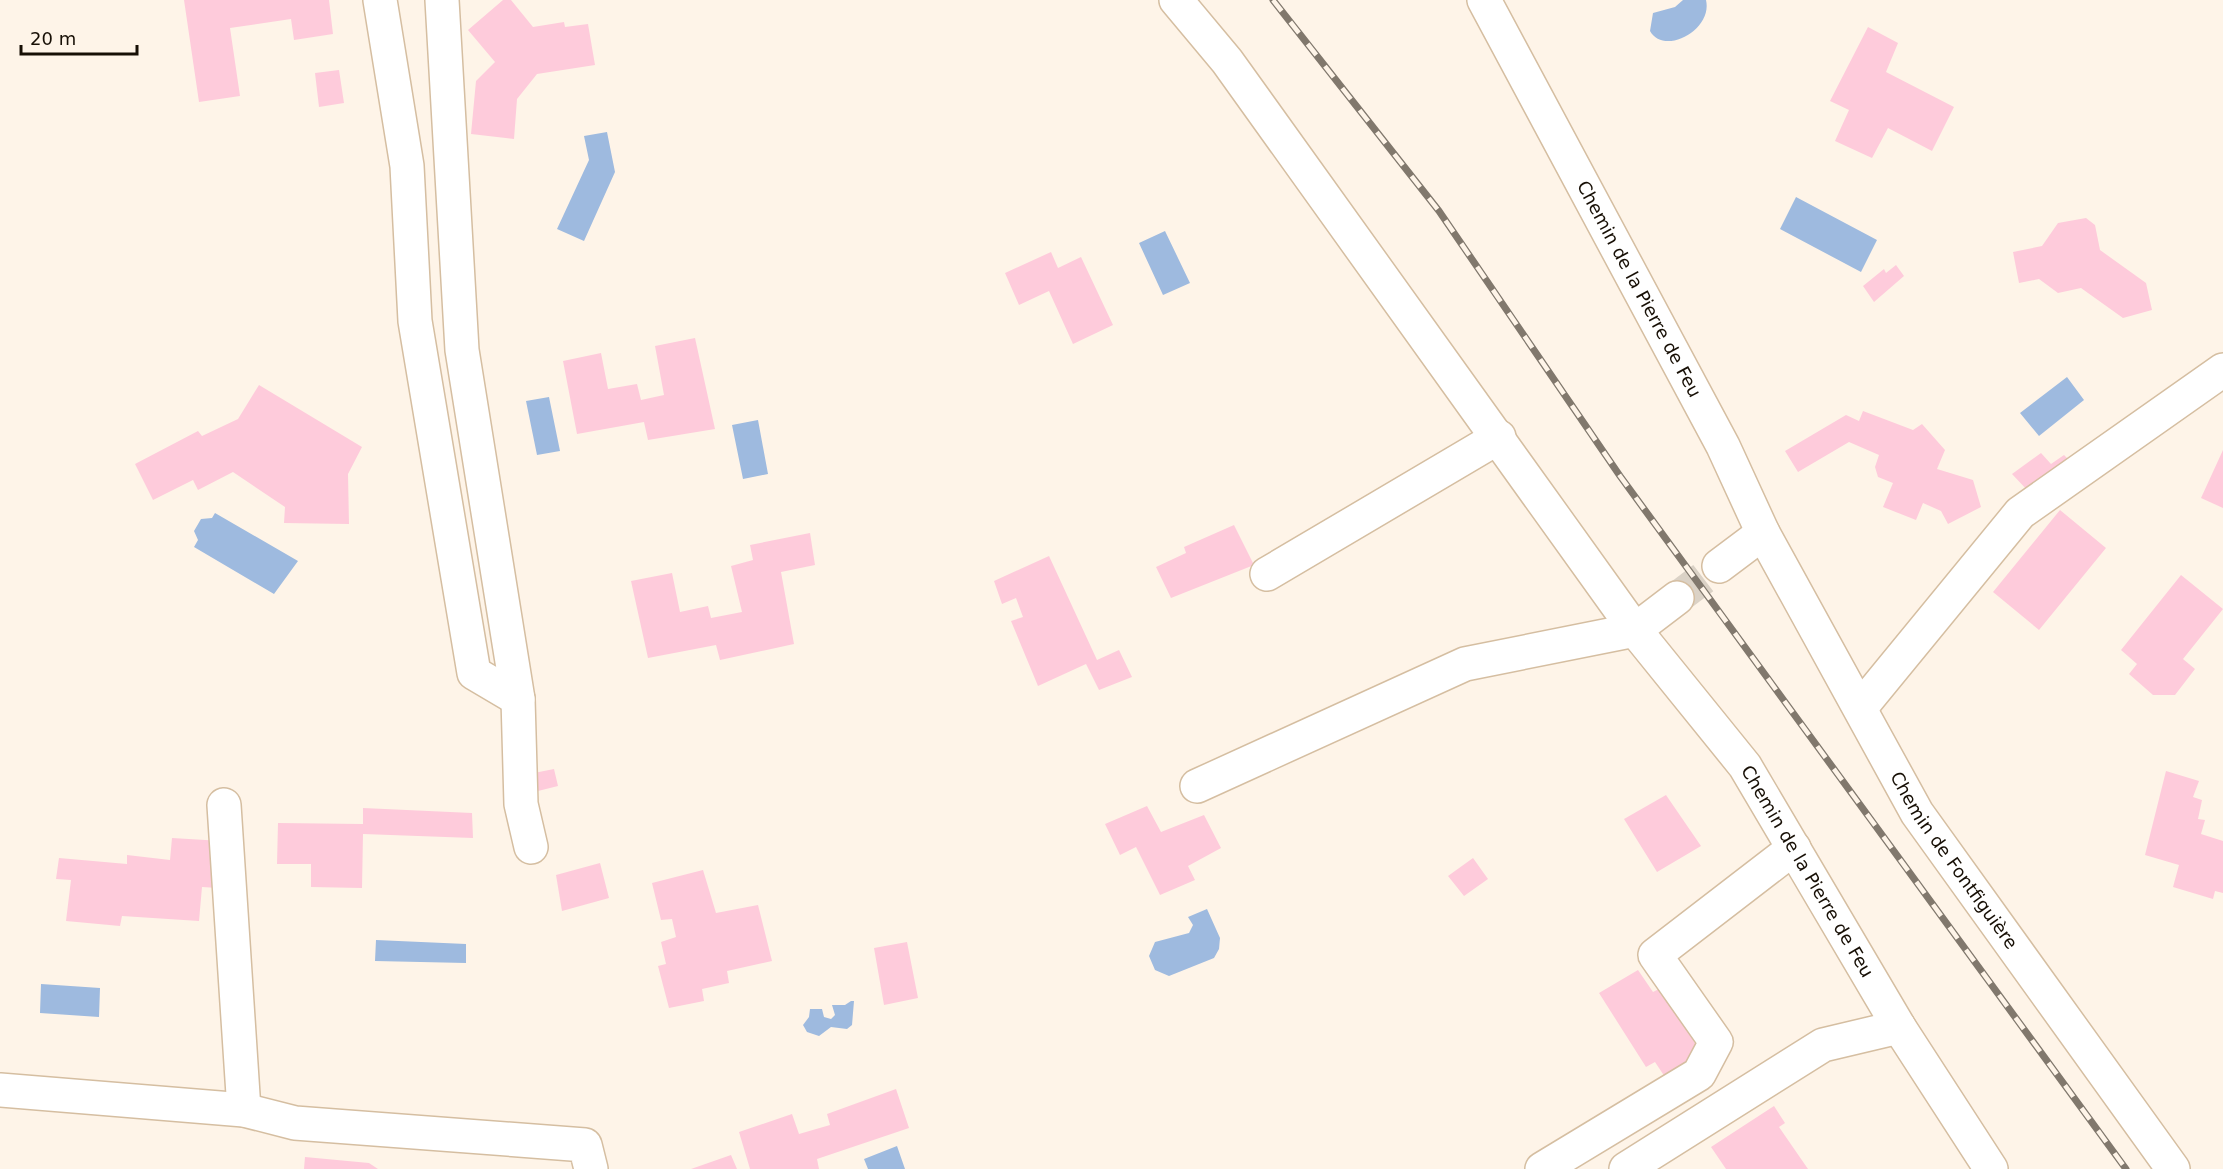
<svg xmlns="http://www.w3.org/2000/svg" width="2223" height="1169" viewBox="0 0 2223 1169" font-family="'DejaVu Sans',sans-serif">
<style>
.water{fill:#9ebadf}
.building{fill:#fecbdb}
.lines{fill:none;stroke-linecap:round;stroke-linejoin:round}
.minor-tunnel{stroke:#dbd2c6;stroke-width:33;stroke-dasharray:33 16;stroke-linecap:butt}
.minor-casing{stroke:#d5bea1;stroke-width:36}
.minor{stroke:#fff;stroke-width:33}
.rail-casing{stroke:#81786d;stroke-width:7}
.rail{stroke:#fef4e8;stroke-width:4.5;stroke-dasharray:14;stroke-linecap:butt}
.labels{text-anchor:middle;stroke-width:6;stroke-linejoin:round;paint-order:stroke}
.street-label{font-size:18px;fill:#170f05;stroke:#fef4e8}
</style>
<rect width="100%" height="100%" fill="#fef4e8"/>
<path class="water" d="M1683,0H1706C1713,30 1664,56 1650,31L1653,13L1675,7Z
M607,132L615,172L584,241L557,229L589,160L584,136Z
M1796,197L1877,240L1861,272L1780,229Z
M1165,231L1190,283L1163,295L1139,243Z
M2067,377L2084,400L2039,436L2020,413Z
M549,397L560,451L537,455L526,401Z
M758,420L768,474L743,479L732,425Z
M215,513L298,561L274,594L194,547L198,540L194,531L201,519L212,518Z
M1207,909L1220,938L1219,949L1214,958L1169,976L1155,970L1149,956L1155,942L1189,933L1193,925L1188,917Z
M376,940L466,944V963L375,961Z
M41,984L100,988L99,1017L40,1013Z
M851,1001H854L852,1025L847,1029L831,1027L819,1036L807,1032L803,1025L809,1017L810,1009H822L824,1017L831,1019L835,1015L832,1005H845Z
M897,1146L905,1169H868L864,1159Z"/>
<path class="building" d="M184,0H329L333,34L294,40L291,19L230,28L240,96L199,102Z
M503,0H511L533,27L564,22L565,27L588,24L595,65L537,74L517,99L514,139L471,134L476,81L495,62L468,30Z
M1868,27L1898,43L1886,72L1954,107L1932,151L1888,128L1872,158L1835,141L1849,110L1830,101Z
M339,70L344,103L319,107L315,73Z
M2086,218L2095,225L2100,250L2146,283L2152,310L2123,318L2081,288L2058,293L2039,279L2019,283L2013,252L2042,246L2058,223Z
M1051,252L1058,268L1081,257L1113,325L1073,344L1049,291L1019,305L1005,273Z
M1896,265L1904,276L1874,302L1863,286L1884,269L1886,273Z
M695,338L715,429L648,440L644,422L577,434L563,361L601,353L608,389L637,384L641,400L664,395L655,346Z
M259,385L362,447L348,474L349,524L284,523L285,507L233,472L198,490L193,480L153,500L135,464L198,431L202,436L238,419Z
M1863,411L1913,430L1922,424L1945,450L1937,469L1973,480L1981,507L1948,524L1941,511L1923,503L1916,520L1883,507L1893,483L1878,477L1875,467L1879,455L1849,442L1798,472L1785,451L1846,415L1859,421Z
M2223,450V508L2201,498Z
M2041,453L2051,464L2064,455L2070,461L2029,492L2012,474Z
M2060,510L2106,548L2039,630L1993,592Z
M1234,525L1254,565L1171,598L1156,567L1186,553L1184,547Z
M810,533L815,565L781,572L794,644L720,660L716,645L648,658L631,581L672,573L680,612L708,606L711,618L742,612L731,566L753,560L750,545Z
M1049,556L1097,660L1119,650L1132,677L1099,690L1086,664L1038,686L1011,621L1023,617L1016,598L1002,604L994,581Z
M2181,575L2223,609L2183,659L2195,669L2175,695H2153L2129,674L2137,664L2121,650Z
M554,769L558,786L538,791L534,773Z
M2166,771L2199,781L2193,797L2202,800L2198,819L2205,820L2201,834L2223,841V893L2215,891L2213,899L2173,887L2179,865L2145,855Z
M1666,795L1701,846L1657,872L1624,819Z
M1147,806L1161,832L1204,815L1221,848L1188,866L1195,880L1160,895L1136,847L1120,855L1105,824Z
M363,808L472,813L473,838L363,834L362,888L311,887V864H277L278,823L363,824Z
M172,838L222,841L218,888L202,887L199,921L122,916L120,926L66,921L71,880L56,879L59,858L127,864V855L170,860Z
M1473,858L1488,879L1464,896L1448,876Z
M600,863L609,898L562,911L556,875Z
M703,870L716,913L758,905L772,961L727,971L729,983L702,989L704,1001L669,1008L658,966L666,964L661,942L676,937L672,919L661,920L652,883Z
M907,942L918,998L884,1005L874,948Z
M1638,970L1653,992L1661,988L1701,1053L1665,1077L1655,1062L1646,1067L1599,993Z
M896,1089L909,1128L817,1159L819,1169H750L739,1132L792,1114L799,1134L830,1125L827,1114Z
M1774,1106L1785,1123L1779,1127L1808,1169H1726L1711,1147Z
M731,1155L737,1169H691Z
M305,1157L369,1163L378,1169H304Z"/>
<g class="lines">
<path class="minor-tunnel" d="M1677,598L1719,566"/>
<defs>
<g id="minor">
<path d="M380,0L407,166L415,321L474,673L518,699"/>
<path d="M442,0L462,350L518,699L521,804L531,847"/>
<path id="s1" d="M1176,0L1227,61L1635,630L1745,766L1899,1027L1991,1169"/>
<path id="s2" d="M1484,0L1723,446L1763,533L1917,813L2173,1169"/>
<path d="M1719,566L1763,533"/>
<path d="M1267,574L1499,437"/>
<path d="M1861,707L2020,513L2223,370"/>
<path d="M1197,786L1465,664L1635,630L1677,598"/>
<path d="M224,805L244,1110"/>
<path d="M0,1090L244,1110L295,1123L585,1145L591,1169"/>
<path d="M1542,1169L1699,1074L1716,1042L1655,955L1794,848"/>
<path d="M1626,1169L1823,1045L1899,1027"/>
</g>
</defs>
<use href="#minor" class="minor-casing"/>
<use href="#minor" class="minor"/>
<defs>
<path id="rail" d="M1273,0L1439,211L1620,476L2126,1169"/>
</defs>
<use href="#rail" class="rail-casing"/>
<use href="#rail" class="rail"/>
</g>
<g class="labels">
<g class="street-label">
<text dy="6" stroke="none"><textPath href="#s2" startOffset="328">Chemin de la Pierre de Feu</textPath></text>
<text dy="6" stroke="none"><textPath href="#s2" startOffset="981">Chemin de Fontfiguière</textPath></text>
<text dy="6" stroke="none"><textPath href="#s1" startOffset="1077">Chemin de la Pierre de Feu</textPath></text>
</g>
</g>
<path d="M21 45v9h116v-9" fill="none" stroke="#170f05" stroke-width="3"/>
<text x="30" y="45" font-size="18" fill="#170f05" stroke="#fef4e8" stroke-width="4.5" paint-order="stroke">20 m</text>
</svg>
